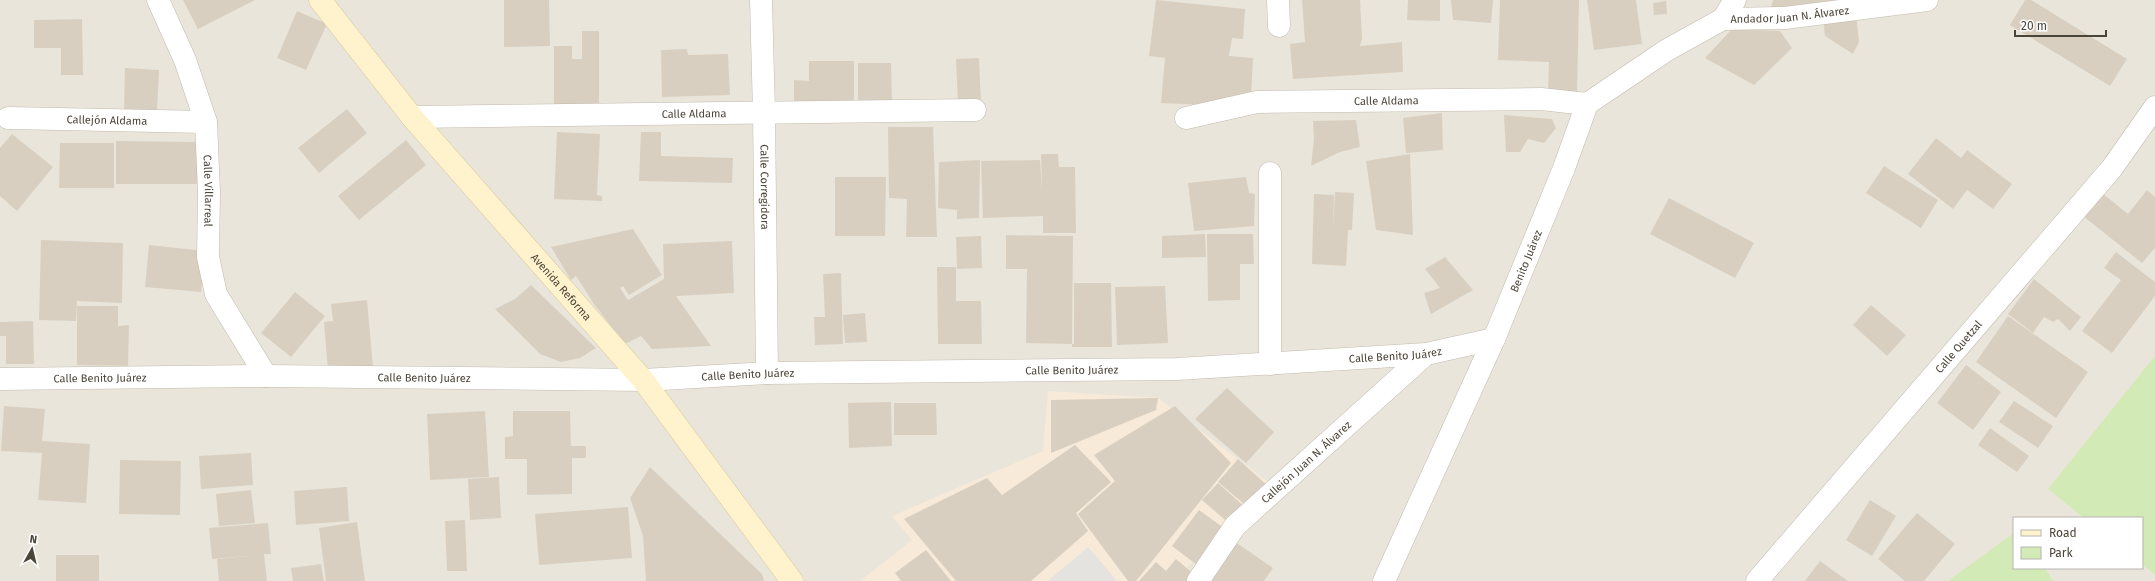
<svg xmlns="http://www.w3.org/2000/svg" width="2155" height="581" viewBox="0 0 2155 581" font-family="'Fira Sans',sans-serif">
<style>
.residential{fill:#eae5da;fill-rule:evenodd}
.commercial{fill:#f7ead8}
.green{fill:#d2eab5}
.parking{fill:#e5e3e0}
.building{fill:#d8cfc1}
.lines{fill:none;stroke-linecap:round;stroke-linejoin:round}
.street-casing{stroke:#c2bbae;stroke-width:23}
.secondary-casing{stroke:#d6c79b;stroke-width:23}
.street{stroke:#fff;stroke-width:22}
.secondary{stroke:#fff3cd;stroke-width:22}
.labels{text-anchor:middle;stroke-width:4;stroke-linejoin:round;paint-order:stroke}
.street-label{font-size:11px;fill:#4b4439;stroke:#fff}
</style>
<rect width="100%" height="100%" fill="#f6f3ec"/>
<path class="residential" d="M0,0H2155V581H0ZM2014,518H2142V568H2014Z"/>
<path class="commercial" d="M1048,391L1158,398L1272,485L1173,581H860L912,540L892,516L1043,451Z"/>
<path class="green" d="M2155,356V575L2142,564V518H2084L2048,489Z
M2014,533V568H2045L2053,581H1948Z"/>
<path class="parking" d="M1088,547L1117,581H1048Z"/>
<path class="building" d="M183,0H255L198,29Z
M504,0H549L550,46L504,47Z
M1156,0L1245,9L1243,39L1232,38L1229,56L1253,58L1251,99L1232,106L1161,103L1165,58L1149,56Z
M1302,0H1360L1362,39L1360,46L1402,42L1403,72L1293,79L1290,44L1305,42Z
M1408,0H1440V21L1407,20Z
M1451,0H1493L1491,23L1453,20Z
M1500,0H1579L1577,93L1548,92L1549,62L1498,60Z
M1587,0H1636L1642,44L1594,50Z
M1773,0H1847L1770,12Z
M2025,0H2031L2127,59L2110,86L2010,25Z
M1666,1L1667,14L1654,15L1653,3Z
M297,11L327,24L306,70L277,58Z
M1856,14L1859,42L1853,54L1825,36L1823,18Z
M82,19L83,75H61V48H34V20Z
M1732,29L1780,31L1792,48L1754,85L1705,58Z
M582,31H599V104H554V46H572V59H582Z
M687,49L688,55L728,54L730,95L662,97L661,50Z
M979,58L981,103L958,104L956,59Z
M809,61H854V103H794V80L809,81Z
M858,63H891L892,102L858,103Z
M125,68L159,70L157,112L124,110Z
M347,109L367,133L319,173L298,148Z
M1442,113L1443,150L1406,153L1403,118Z
M1504,115L1552,119L1556,128L1544,143L1528,139L1520,152H1506Z
M1356,120L1360,147L1340,152L1311,166L1314,139L1313,121Z
M888,127H933L937,237H906L907,199L889,198Z
M557,132L600,134L597,195L602,196V201L554,199Z
M641,132H661V156L733,158L732,183L639,181Z
M12,134L53,167L17,211L0,196V148Z
M1936,138L1961,158L1967,150L2012,184L1993,209L1967,190L1953,209L1908,174Z
M406,140L426,165L359,220L338,196Z
M116,141L200,142V184H116Z
M60,143H114V188H59Z
M1041,154H1058L1059,167H1075L1076,233H1043V216L983,218L981,161L1040,160L1042,192Z
M1410,154L1413,235L1376,230L1366,161Z
M980,160L979,218L957,219V210L938,208L939,162Z
M1884,166L1938,200L1921,228L1866,193Z
M835,177H886L885,236H835Z
M1246,177L1249,193L1255,194L1254,226L1194,231L1188,183Z
M2147,190L2155,197V248L2142,263L2083,216L2102,193L2128,214Z
M1335,192L1354,193L1352,230H1348L1346,266L1312,264L1314,194L1334,195L1333,229Z
M1669,198L1754,243L1735,278L1650,234Z
M633,229L662,275L629,295L623,286L620,288L628,300L664,279L663,244L732,241L734,293L676,296L711,346L652,349L641,336L625,344L594,304L576,276L571,280L551,247Z
M1205,234L1206,257L1162,258V236Z
M1207,234H1253L1254,264H1240V300L1208,301Z
M1006,235L1073,236L1072,344H1074V283H1111L1112,347H1072V344L1026,343L1027,269H1006Z
M981,236L982,268L957,269L956,237Z
M41,240L123,243L122,303L77,301L76,321L39,320Z
M149,245L205,251L201,292L145,287Z
M2116,252L2155,282V296L2112,353L2082,331L2121,280L2104,268Z
M1445,257L1473,290L1431,314L1424,293L1440,288L1425,269Z
M937,267H956V301H981L982,344H938Z
M841,273L843,344L815,345L814,317H825L823,274Z
M2034,279L2081,317L2070,331L2058,319L2053,322L2044,317L2033,333L2008,314Z
M531,285L596,348L580,358L561,362L540,354L495,309L515,299Z
M1165,286L1168,343L1117,345L1115,287Z
M295,292L325,316L291,357L261,333Z
M367,300L373,367L328,371L324,322L333,321L331,304Z
M1871,305L1906,335L1887,356L1853,325Z
M77,306H118V326L129,325L128,366L77,365Z
M865,313L867,342L845,343L843,315Z
M2008,316L2088,372L2056,418L1976,362Z
M33,321L34,364H6V336H0V322Z
M1966,365L2001,392L1973,430L1937,403Z
M1227,388L1274,432L1246,463L1195,419Z
M1158,398L1156,410L1051,453V400Z
M2014,401L2053,426L2038,448L1999,422Z
M891,402L892,446L849,448L848,403Z
M894,403H936L937,435H894Z
M4,406L45,409L42,441L90,444L86,503L38,500L42,453L1,451Z
M1175,406L1231,463L1136,581H1128L1078,514L1115,481L1094,455Z
M485,411L489,477L430,480L427,414Z
M513,411H570L571,446H586V458H572V494L527,495V459H505V437L513,436Z
M1990,428L2029,456L2017,472L1978,445Z
M1075,445L1111,482L1076,513L1088,531L1031,581H956L904,519L987,478L1002,495Z
M251,453L253,485L201,489L199,456Z
M1238,459L1269,487L1250,509L1218,482Z
M120,460L181,461L180,515L119,514Z
M650,467L762,574L764,581H646L643,536L630,498Z
M499,477L501,518L470,520L468,479Z
M1218,483L1246,508L1231,525L1202,500Z
M347,487L349,521L296,525L294,491Z
M251,490L255,523L219,526L216,494Z
M1870,500L1896,516L1872,556L1846,540Z
M628,507L632,558L539,565L535,514Z
M1199,510L1228,531L1201,568L1172,546Z
M1917,513L1955,544L1924,581H1905L1878,559Z
M465,520L467,571H447L445,521Z
M357,522L365,581H326L319,528Z
M268,523L271,554H264L267,581H219L217,559L249,556L212,559L209,528Z
M1228,537L1273,568L1264,581H1198Z
M926,550L951,581H901L895,573Z
M56,555H99V581H56Z
M1176,559L1196,576L1192,581H1139L1156,562L1166,571Z
M1820,561L1848,581H1805Z
M321,564L324,581H293L291,568Z"/>
<g class="lines">
<defs>
<g id="street">
<path id="s1" d="M158,0L185,60L206,122L209,192L208,257L216,294L266,376"/>
<path id="s2" d="M761,0L764,112L767,373"/>
<path d="M1278,0L1279,26"/>
<path id="s3" d="M1723,19L1785,18L1927,0"/>
<path id="s4" d="M412,117L975,110"/>
<path id="s5" d="M8,118L206,122"/>
<path id="s6" d="M1186,118L1257,102L1541,99L1587,104"/>
<path d="M1270,364V173"/>
<path id="s7" d="M0,379L266,376L643,380L767,373L1177,369L1426,354L1494,339"/>
<path id="s8" d="M1198,581L1235,526L1426,354"/>
<path id="s9" d="M1384,581L1494,339L1564,168L1587,104L1667,50L1723,19L1735,0"/>
<path id="s10" d="M1757,581L2112,168L2155,107"/>
</g>
<g id="secondary">
<path id="s11" d="M320,0L412,117L643,380L792,581"/>
</g>
</defs>
<use href="#street" class="street-casing"/>
<use href="#secondary" class="secondary-casing"/>
<use href="#street" class="street"/>
<use href="#secondary" class="secondary"/>
</g>
<g class="labels">
<g class="street-label">
<text dy="4" stroke="none"><textPath href="#s3" startOffset="67">Andador Juan N. Álvarez</textPath></text>
<text dy="4" stroke="none"><textPath href="#s6" startOffset="202">Calle Aldama</textPath></text>
<text dy="4" stroke="none"><textPath href="#s4" startOffset="282">Calle Aldama</textPath></text>
<text dy="4" stroke="none"><textPath href="#s5" startOffset="99">Callejón Aldama</textPath></text>
<text dy="4" stroke="none"><textPath href="#s2" startOffset="187">Calle Corregidora</textPath></text>
<text dy="4" stroke="none"><textPath href="#s1" startOffset="200">Calle Villarreal</textPath></text>
<text dy="4" stroke="none"><textPath href="#s9" startOffset="350">Benito Juárez</textPath></text>
<text dy="4" stroke="none"><textPath href="#s11" startOffset="375">Avenida Reforma</textPath></text>
<text dy="4" stroke="none"><textPath href="#s10" startOffset="309">Calle Quetzal</textPath></text>
<text dy="4" stroke="none"><textPath href="#s7" startOffset="1396">Calle Benito Juárez</textPath></text>
<text dy="4" stroke="none"><textPath href="#s7" startOffset="1072">Calle Benito Juárez</textPath></text>
<text dy="4" stroke="none"><textPath href="#s7" startOffset="748">Calle Benito Juárez</textPath></text>
<text dy="4" stroke="none"><textPath href="#s7" startOffset="100">Calle Benito Juárez</textPath></text>
<text dy="4" stroke="none"><textPath href="#s7" startOffset="424">Calle Benito Juárez</textPath></text>
<text dy="4" stroke="none"><textPath href="#s8" startOffset="162">Callejón Juan N. Álvarez</textPath></text>
</g>
</g>
<rect x="2013" y="517" width="130" height="52" fill="#ffffff" stroke="#b7b4b0"/>
<rect x="2021" y="530" width="20" height="6" fill="#fff3cd" stroke="#b7b4b0"/>
<text x="2049" y="537" font-size="12" fill="#4b4439">Road</text>
<rect x="2021" y="547" width="20" height="12" fill="#d2eab5" stroke="#b7b4b0"/>
<text x="2049" y="557" font-size="12" fill="#4b4439">Park</text>
<g transform="translate(32 549) rotate(8)" stroke="#ffffff" stroke-width="3" paint-order="stroke">
<path d="M0-3L7 15L0 10L-7 15Z" fill="#4b4439"/>
<text y="-6" font-size="11" font-weight="bold" text-anchor="middle" fill="#4b4439">N</text>
</g>
<path d="M2015 30v6h91v-6" fill="none" stroke="#4b4439" stroke-width="2"/>
<text x="2021" y="30" font-size="12" fill="#4b4439" stroke="#ffffff" stroke-width="3" paint-order="stroke">20 m</text>
</svg>
